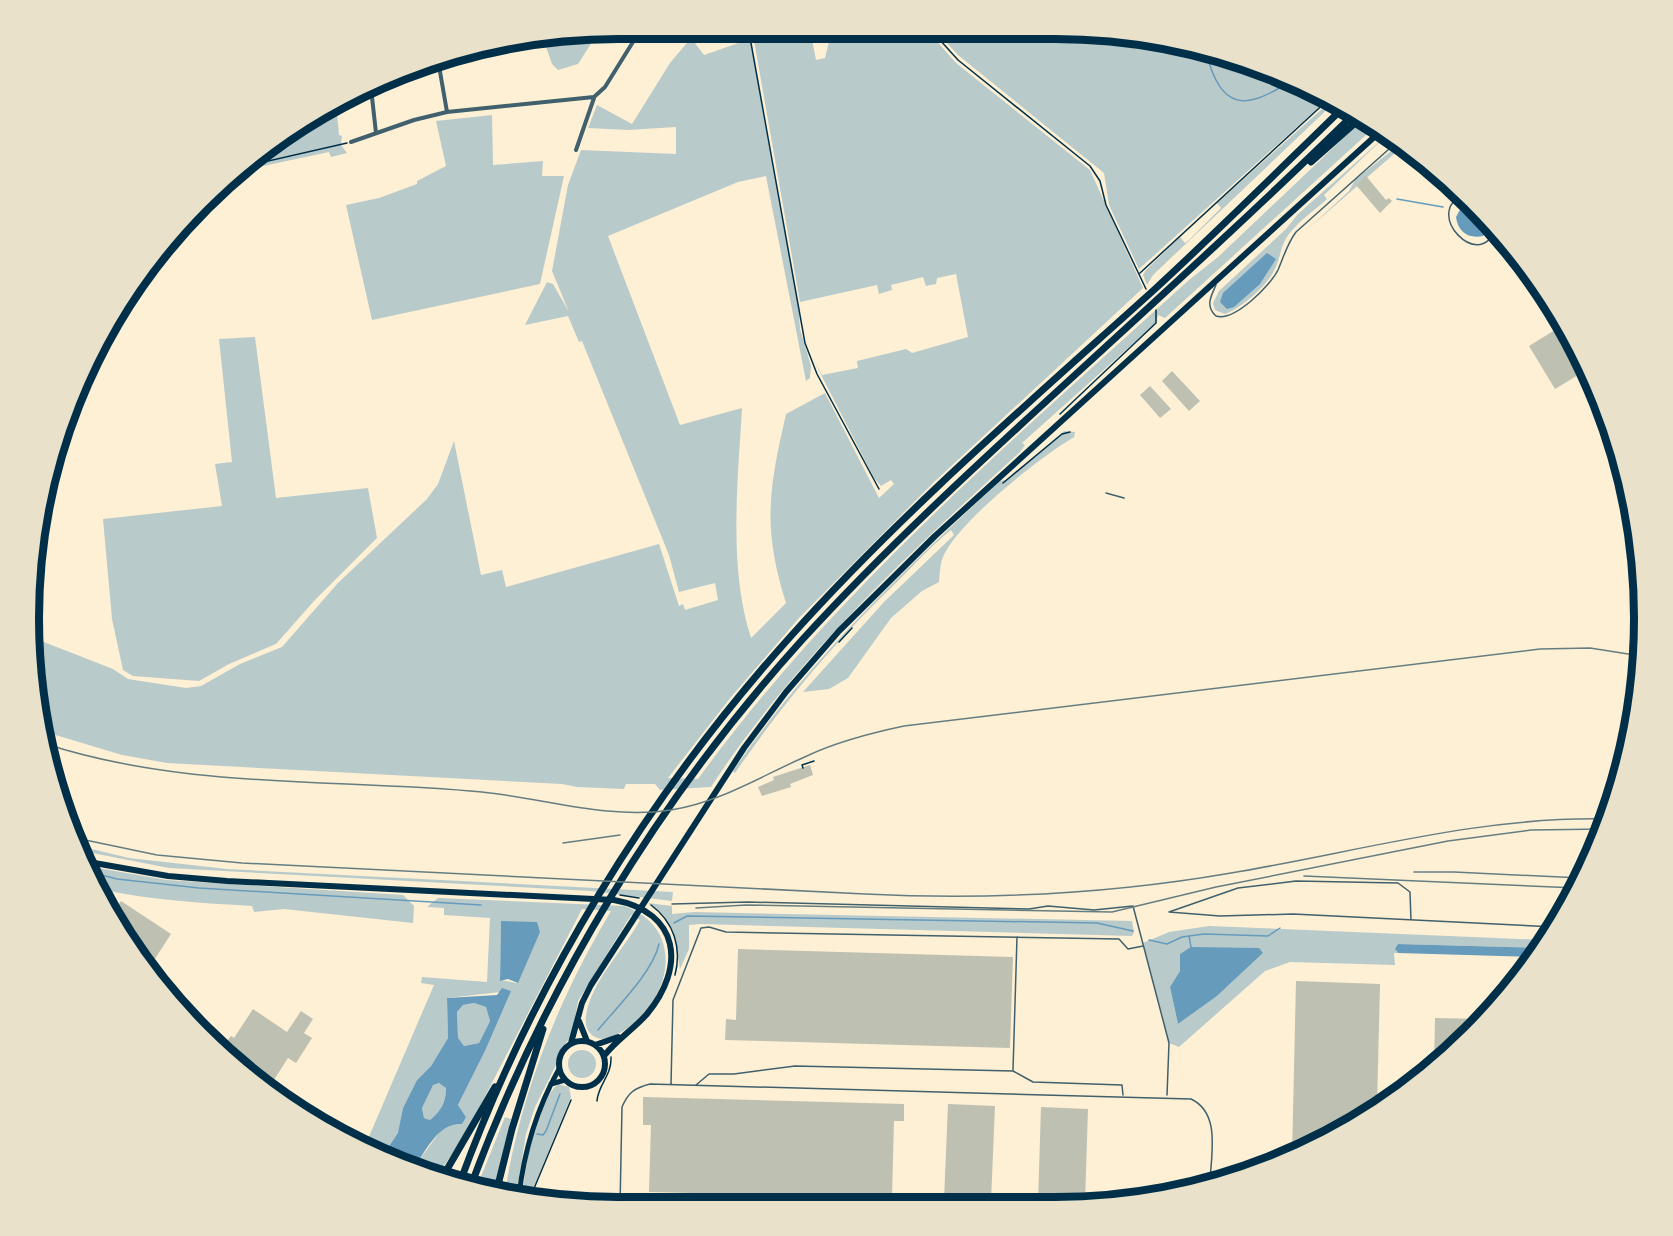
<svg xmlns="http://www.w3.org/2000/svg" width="1673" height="1236" viewBox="0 0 1673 1236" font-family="Helvetica,sans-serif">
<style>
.green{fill:#b9caca;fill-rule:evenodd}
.water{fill:#669bbc;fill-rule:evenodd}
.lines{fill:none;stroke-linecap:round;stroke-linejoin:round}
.stream{stroke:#669bbc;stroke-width:1.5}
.building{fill:#bec0b2}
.path{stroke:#003049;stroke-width:1.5}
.service{stroke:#3f606c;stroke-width:1.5}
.minor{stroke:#3f606c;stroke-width:4}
.secondary{stroke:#003049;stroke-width:5}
.primary{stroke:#003049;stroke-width:6}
.motorway{stroke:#003049;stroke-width:7}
.rail{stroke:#657d81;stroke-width:1.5}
.rim{fill:none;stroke:#003049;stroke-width:8}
</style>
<rect width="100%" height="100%" fill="#fdf0d5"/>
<path class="green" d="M752,29H810L816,60L825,58L832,29H926L956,63L1090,170L1143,288L934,482L799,618L731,697L668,778L698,779C835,590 1020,434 1189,280L1218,257L1352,130L1366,119L1377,125L1165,318L1158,315L1156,323L1022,443L1025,445L1020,452C908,554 793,661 711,787L660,790L655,784H626L624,789L577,787L562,784L167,763L122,755L39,730L30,657L31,637L113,669L128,679L186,688L201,686L240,664L282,647L338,583L427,499L438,484L454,441L481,575L502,570L506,587L659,544L679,606L683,604L685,610L718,600L715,583L679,592L669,555L582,341L579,342L568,316L525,325L547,282L553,284L569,312L552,271L568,185L581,150L676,154V127L628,130L588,128L597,105L632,124L670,63L691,38L704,55L750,39L798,302L800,329L811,366L810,378L806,381L766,176L738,182L608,236L680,425L742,408C738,481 728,567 751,638L786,603C762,527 769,489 786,414L825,393L879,498L894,484L891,480L881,486L874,478L812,357L822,375L858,368L857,361L906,349L912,353L968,337L956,274L937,278L936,284L926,286L923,277L891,285L892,290L879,294L877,285L800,302Z
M938,29L1093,30L1207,49L1224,54L1256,77L1298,83L1328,99L1139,269L1109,205L1104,173L958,55L936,31Z
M599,31L578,64L558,70L552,64L543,38Z
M1331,101L1335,102L1153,275L1147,285L1143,275L1146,270L1180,237L1185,243L1189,240L1221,208L1217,203Z
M336,102L339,135L342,136L341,145L347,153L331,157L329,152L240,171L323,108Z
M492,115L493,165L543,161L542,176H564L540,284L372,320L346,205L379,198L417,184V181L446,166L436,121Z
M1389,133L1324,195L1327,199C1315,210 1299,221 1289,234C1282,243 1281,253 1277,264C1270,284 1244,306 1225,314L1215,310L1213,303L1219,291L1286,229L1298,214Z
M1401,143L1461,192L1453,196L1409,156L1394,154L1309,228L1349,191L1355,180Z
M255,337L276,498L368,488L377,538L314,601L276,644L229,664L199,681L133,676L123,670L112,619L103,519L222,506L215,464L232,462L219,339Z
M1064,431L1075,432L1074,437C1039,458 966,516 946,551C940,560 940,571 939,582L922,591L891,618L848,678L829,689L803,692L884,602L954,535L951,530C932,545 915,564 898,581C837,639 783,703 735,773L733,771C808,661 903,571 1000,481L1006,480Z
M75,845L129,858L227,869L673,892L672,901L591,891L169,868L77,850Z
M86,866L167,880L403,895L414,906L413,923L284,909L254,912L252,906C201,903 150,900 99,889Z
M438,898L624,906C692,930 668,1011 614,1036C598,1044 583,1034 586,1016C591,981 624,950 640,920L631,915L578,1001L572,1035L558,1053L556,1065L535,1107L526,1134L516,1196L505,1192C521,1092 559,998 611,911L582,909L466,1133L437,1176L415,1166L441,1130L466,1117L458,1105L485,1051L510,991L447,998L448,1038L431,1066L417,1080L403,1108L399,1133L384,1154L365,1146L434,985L421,983L422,977L487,982L490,918L444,915V908L427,907ZM501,922L518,982L517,983L500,980Z
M648,903L672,906V914L694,912L1132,921L1134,932L1132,936L700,924L689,925V949L680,969L674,934L659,911Z
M1209,926L1546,940L1540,948L1398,944L1396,951L1398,953H1394L1395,965L1290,962L1265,971L1179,1047L1169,1043L1143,943L1169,932ZM1263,953L1217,996L1178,1024L1170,987L1180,971Z
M474,1003L486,1007L490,1021L479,1043L464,1046L458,1039L457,1012L463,1005Z
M568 1064a14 14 0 1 1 28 0a14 14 0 1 1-28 0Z
M440,1083L446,1088C446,1102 441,1111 430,1120L424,1118L422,1108L433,1084Z
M558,1084L569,1087L571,1097L529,1198L523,1197C524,1168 535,1104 558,1084Z
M505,1117L511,1119L493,1192L476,1189Z"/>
<path class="water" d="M1462,206L1486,233L1483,236C1468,239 1458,232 1456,217Z
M1267,253L1276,259L1260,284L1234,307L1227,309L1220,302L1223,293Z
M501,921L537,922L540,932L518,983L508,979L500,981Z
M1398,944L1540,948L1534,957L1398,953L1395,949Z
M1191,947L1259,948L1263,953L1217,996L1178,1024L1170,987L1180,971V954Z
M502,988L511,991L485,1051L458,1105L466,1117L462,1124C439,1122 427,1149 415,1166L384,1154L398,1133L403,1108L417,1080L431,1066L448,1038L447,998L497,995ZM474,1003L486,1007L490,1021L479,1043L464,1046L458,1038L457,1012L463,1005ZM439,1083L446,1088C446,1102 441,1111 430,1120L424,1118L422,1108L433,1085Z"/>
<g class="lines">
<path class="stream" d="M1205,48C1211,73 1222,109 1255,99C1268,96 1281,86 1294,81
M1231,57L1263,75L1293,80
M1397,199L1443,207
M90,872L117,879L199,888L481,905
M674,923L687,916L1097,923L1133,931
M1189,936L1191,947
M1149,940L1167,944L1182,937L1204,934L1268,936L1280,928
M598,1030C616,1008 653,972 659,944
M537,1134L543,1135L546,1131L560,1094"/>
</g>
<path class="building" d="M1366,176L1386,200L1389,198L1392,201L1380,213L1356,185Z
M1563,325L1588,369L1555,389L1529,346Z
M1172,371L1200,401L1189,411L1162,381Z
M1150,386L1171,409L1160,418L1140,395Z
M810,765L813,775L790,784L791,787L762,796L758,787L774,780L773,777Z
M121,901L171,934L147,971L113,913Z
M738,949L1013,957L1010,1048L725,1040L726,1019L736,1020Z
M1296,981L1380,984L1377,1107L1292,1156Z
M253,1009L287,1032L301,1011L313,1019L304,1033L312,1038L296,1063L288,1058L268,1089L230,1061L219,1051L231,1036L234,1038Z
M1435,1018L1485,1019L1434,1067Z
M1418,1066L1434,1067L1417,1082Z
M643,1097L904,1104V1121H894L892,1197L756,1193V1205H738L739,1194L649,1192L651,1125H643Z
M948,1104L995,1106L991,1201L944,1200Z
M1041,1107L1088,1109L1085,1203L1038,1202Z"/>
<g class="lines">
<path class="path" d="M930,29L958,60L1090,166L1100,181L1106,205L1146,289
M751,43L805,343L817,374L879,489
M246,166L347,143
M1140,273L1329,99
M1060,414L1156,323V310
M1003,483L1062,434L1070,432
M839,642L852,628
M803,768L802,765L814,761
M79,853L87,855
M620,895L639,898
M651,905C674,922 682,948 675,975
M597,1101C598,1084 612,1076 611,1057
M530,1198L571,1100"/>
<path class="service" d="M1464,195C1421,212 1481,274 1495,228
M1216,285C1211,296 1205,306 1216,316C1234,322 1270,286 1278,270C1284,256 1287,244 1296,232L1398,141
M1106,493L1124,498
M672,904L748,902L1029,909L1048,906L1094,910L1133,906L1169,1043L1167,1095
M1411,920L1410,892L1398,883L1296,881L1238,888L1169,912L1220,916L1293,914L1555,927
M1013,1070L1017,937
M671,1084L673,1000L701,928L709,927L726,932L1119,939L1128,949L1143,946
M696,1085L709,1074H734L795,1066L1013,1071L1033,1082L1122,1085L1123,1095
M614,1206L618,1198
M620,1206L622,1107C628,1093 634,1088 650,1084L1191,1099C1221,1113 1211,1154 1210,1182"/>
<path class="minor" d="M748,29L750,39
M507,43L508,49
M438,60L447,112
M371,88L376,133
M351,142L414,120L447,112L594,97L605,87L641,29
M576,150L594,98"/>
<path class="secondary" d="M551,1084L565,1080
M519,1196C524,1150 536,1110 559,1069"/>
<path class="primary" d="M83,861L168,876L227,881L614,900C680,912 686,967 647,1014C634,1029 616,1040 604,1056
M579,1021L587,1041
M559 1064a23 23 0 1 1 46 0a23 23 0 1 1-46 0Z
M571,1043L582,1003L591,985L744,748L786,692L839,631L935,536L1383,129
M595,1045L618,1037"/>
<path class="motorway" d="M1311,162L1362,117
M442,1178L495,1087
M459,1185C532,984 648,795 791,636C903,511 1031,401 1155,289C1219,230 1281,168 1344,107
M470,1188C544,988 658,799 802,640C888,546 982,460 1076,374C1170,288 1264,202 1355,113
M496,1193L512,1129L543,1029"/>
<path class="rail" d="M43,743C185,790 335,778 482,792C544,798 608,820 671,810C721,802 763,775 809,755C839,741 871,733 904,726L1540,649L1590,648L1641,656
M71,837L157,855L242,863L865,894C987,900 1110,894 1231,873C1357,852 1479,816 1608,819
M563,843L620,835
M1414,872H1454L1581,878
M1304,876L1577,888
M696,908L746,905L1112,912L1216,887L1448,841L1531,830L1604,829"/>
</g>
<path d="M0 0H1673V1236H0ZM618 39H1055A579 579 0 0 1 1634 618V618A579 579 0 0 1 1055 1197H618A579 579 0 0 1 39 618V618A579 579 0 0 1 618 39Z" fill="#e9e1ca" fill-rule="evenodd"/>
<path class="rim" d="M618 39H1055A579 579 0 0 1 1634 618V618A579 579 0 0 1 1055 1197H618A579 579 0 0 1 39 618V618A579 579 0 0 1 618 39Z"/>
</svg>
